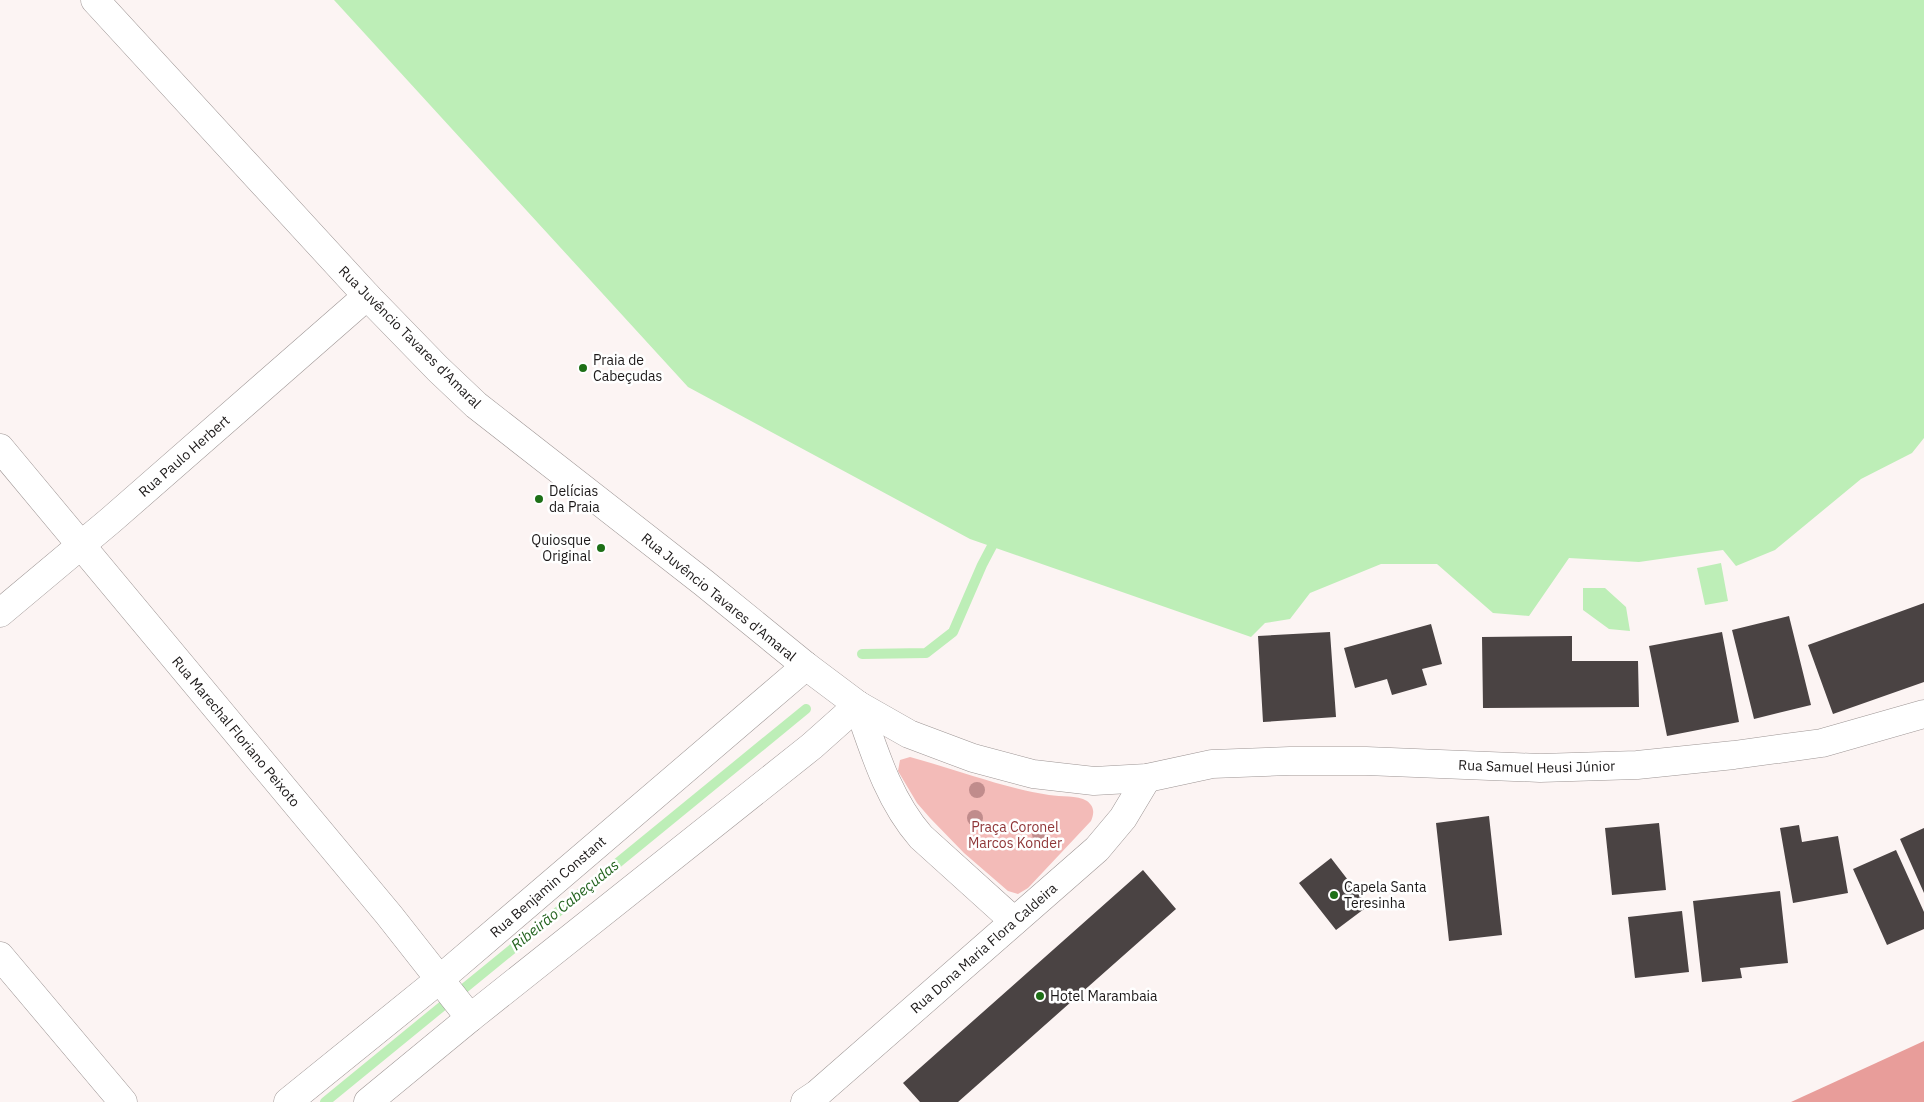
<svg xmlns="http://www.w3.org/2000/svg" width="1924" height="1102" viewBox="0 0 1924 1102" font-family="'IBM Plex Sans',sans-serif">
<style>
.green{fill:#f3bbb8}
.forest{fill:#e89d9a}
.water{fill:#bdeeb7}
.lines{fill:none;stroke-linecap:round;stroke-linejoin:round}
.stream{stroke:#bdeeb7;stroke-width:10}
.building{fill:#4a4343}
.minor-casing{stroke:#9d9594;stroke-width:29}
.tertiary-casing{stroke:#9d9594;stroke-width:29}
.minor{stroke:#fff;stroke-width:28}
.tertiary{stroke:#fff;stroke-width:28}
.tree{fill:#c08c8c}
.poi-dot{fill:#1d6f16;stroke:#fff;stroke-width:2}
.labels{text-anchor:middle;stroke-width:5;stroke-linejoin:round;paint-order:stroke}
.street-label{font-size:14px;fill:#1c1919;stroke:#fff}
.poi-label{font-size:14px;fill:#1c1919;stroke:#fff;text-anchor:start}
.park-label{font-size:14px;fill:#8f3638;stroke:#fff}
.water-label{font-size:15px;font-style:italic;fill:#23631e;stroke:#fff}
</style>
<rect width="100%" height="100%" fill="#fcf4f3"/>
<path class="green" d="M910,757C958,770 1000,787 1049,795C1061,797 1077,795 1087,801C1095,807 1094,814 1091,821L1028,888L1018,894L1008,891L964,853L930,818L917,803L898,771L900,760Z"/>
<path class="forest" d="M1924,1041V1102H1791Z"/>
<path class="water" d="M334,0H1924V438L1912,453L1861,479L1775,550L1736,566L1723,550L1639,562L1569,558L1529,616L1493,613L1437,564H1381L1310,593L1290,619L1265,623L1251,637L970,539L688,387Z
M1721,563L1728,601L1705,605L1697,568Z
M1583,588H1605L1626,607L1630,631L1609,629L1583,610Z"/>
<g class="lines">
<path class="stream" d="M862,654L926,653L953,632L982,565L992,546
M325,1102L806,709"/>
</g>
<path class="building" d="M1924,603V682L1833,714L1808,645Z
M1789,616L1811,705L1754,719L1732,630Z
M1431,624L1442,664L1422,669L1427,685L1392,695L1387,679L1355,688L1344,648Z
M1330,632L1336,717L1263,722L1258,636Z
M1722,632L1739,722L1667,736L1649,646Z
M1572,636V661H1638L1639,707L1483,708L1482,637Z
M1489,816L1502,935L1449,941L1436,823Z
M1659,823L1666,890L1612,895L1605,828Z
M1799,825L1802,842L1838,836L1848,893L1793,903L1780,828Z
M1924,828V893L1900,839Z
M1896,850L1924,912V929L1887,945L1853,869Z
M1331,858L1368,906L1336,930L1299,883Z
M1143,870L1176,909L958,1102H920L903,1083Z
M1780,891L1788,963L1740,968L1742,978L1702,982L1693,901Z
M1682,911L1689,972L1635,978L1628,917Z"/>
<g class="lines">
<defs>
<g id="minor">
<path id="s1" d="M0,613L111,520L367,296"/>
<path id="s2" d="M858,705L909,734L973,758L1033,774L1094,781L1147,778L1212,764L1290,761H1366L1540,768L1637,765L1734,755L1822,743L1924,714"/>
<path d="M858,705C874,751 888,799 921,837L1014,921"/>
<path d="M0,956L123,1102"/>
<path d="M288,1102L440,979"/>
<path d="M368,1102L470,1018"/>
<path id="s3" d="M805,1102L817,1094L1097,849L1123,818L1147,778"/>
</g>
<g id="tertiary">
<path id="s4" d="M0,448L389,915L470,1018L812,746L858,705L806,666L704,583L476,405L438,369L367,296L95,0"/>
<path id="s5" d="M440,979L806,666"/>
</g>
</defs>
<use href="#minor" class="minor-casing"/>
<use href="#tertiary" class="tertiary-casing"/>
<use href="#minor" class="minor"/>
<use href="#tertiary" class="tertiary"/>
</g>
<g class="tree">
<circle cx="977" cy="790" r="8"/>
<circle cx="975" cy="818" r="8"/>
<circle cx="1040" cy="834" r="8"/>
</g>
<g class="poi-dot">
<circle cx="583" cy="368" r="5"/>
<circle cx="539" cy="499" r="5"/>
<circle cx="601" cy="548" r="5"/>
<circle cx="1334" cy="895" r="5"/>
<circle cx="1040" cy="996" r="5"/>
</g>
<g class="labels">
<g class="street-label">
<text transform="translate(410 337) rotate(45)" y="5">Rua Juvêncio Tavares d'Amaral</text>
<text dy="5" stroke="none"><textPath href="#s1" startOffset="242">Rua Paulo Herbert</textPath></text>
<text transform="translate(719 597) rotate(39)" y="5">Rua Juvêncio Tavares d'Amaral</text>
<text dy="5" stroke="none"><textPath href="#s4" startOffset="369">Rua Marechal Floriano Peixoto</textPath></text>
<text dy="5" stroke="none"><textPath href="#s2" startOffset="695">Rua Samuel Heusi Júnior</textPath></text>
<text dy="5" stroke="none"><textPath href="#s5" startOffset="142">Rua Benjamin Constant</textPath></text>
<text dy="5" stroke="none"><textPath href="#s3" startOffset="236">Rua Dona Maria Flora Caldeira</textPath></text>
</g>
<g class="poi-label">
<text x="593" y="365">Praia de<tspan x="593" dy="16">Cabeçudas</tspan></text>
<text x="549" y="496">Delícias<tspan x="549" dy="16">da Praia</tspan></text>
<text x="591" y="545" text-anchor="end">Quiosque<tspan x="591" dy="16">Original</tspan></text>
<text x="1344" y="892">Capela Santa<tspan x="1344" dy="16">Teresinha</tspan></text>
<text x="1050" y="1001">Hotel Marambaia</text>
</g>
<g class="park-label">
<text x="1015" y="832">Praça Coronel<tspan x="1015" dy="16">Marcos Konder</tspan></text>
</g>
<g class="water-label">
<text transform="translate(565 905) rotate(-39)" y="5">Ribeirão Cabeçudas</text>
</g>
</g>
</svg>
